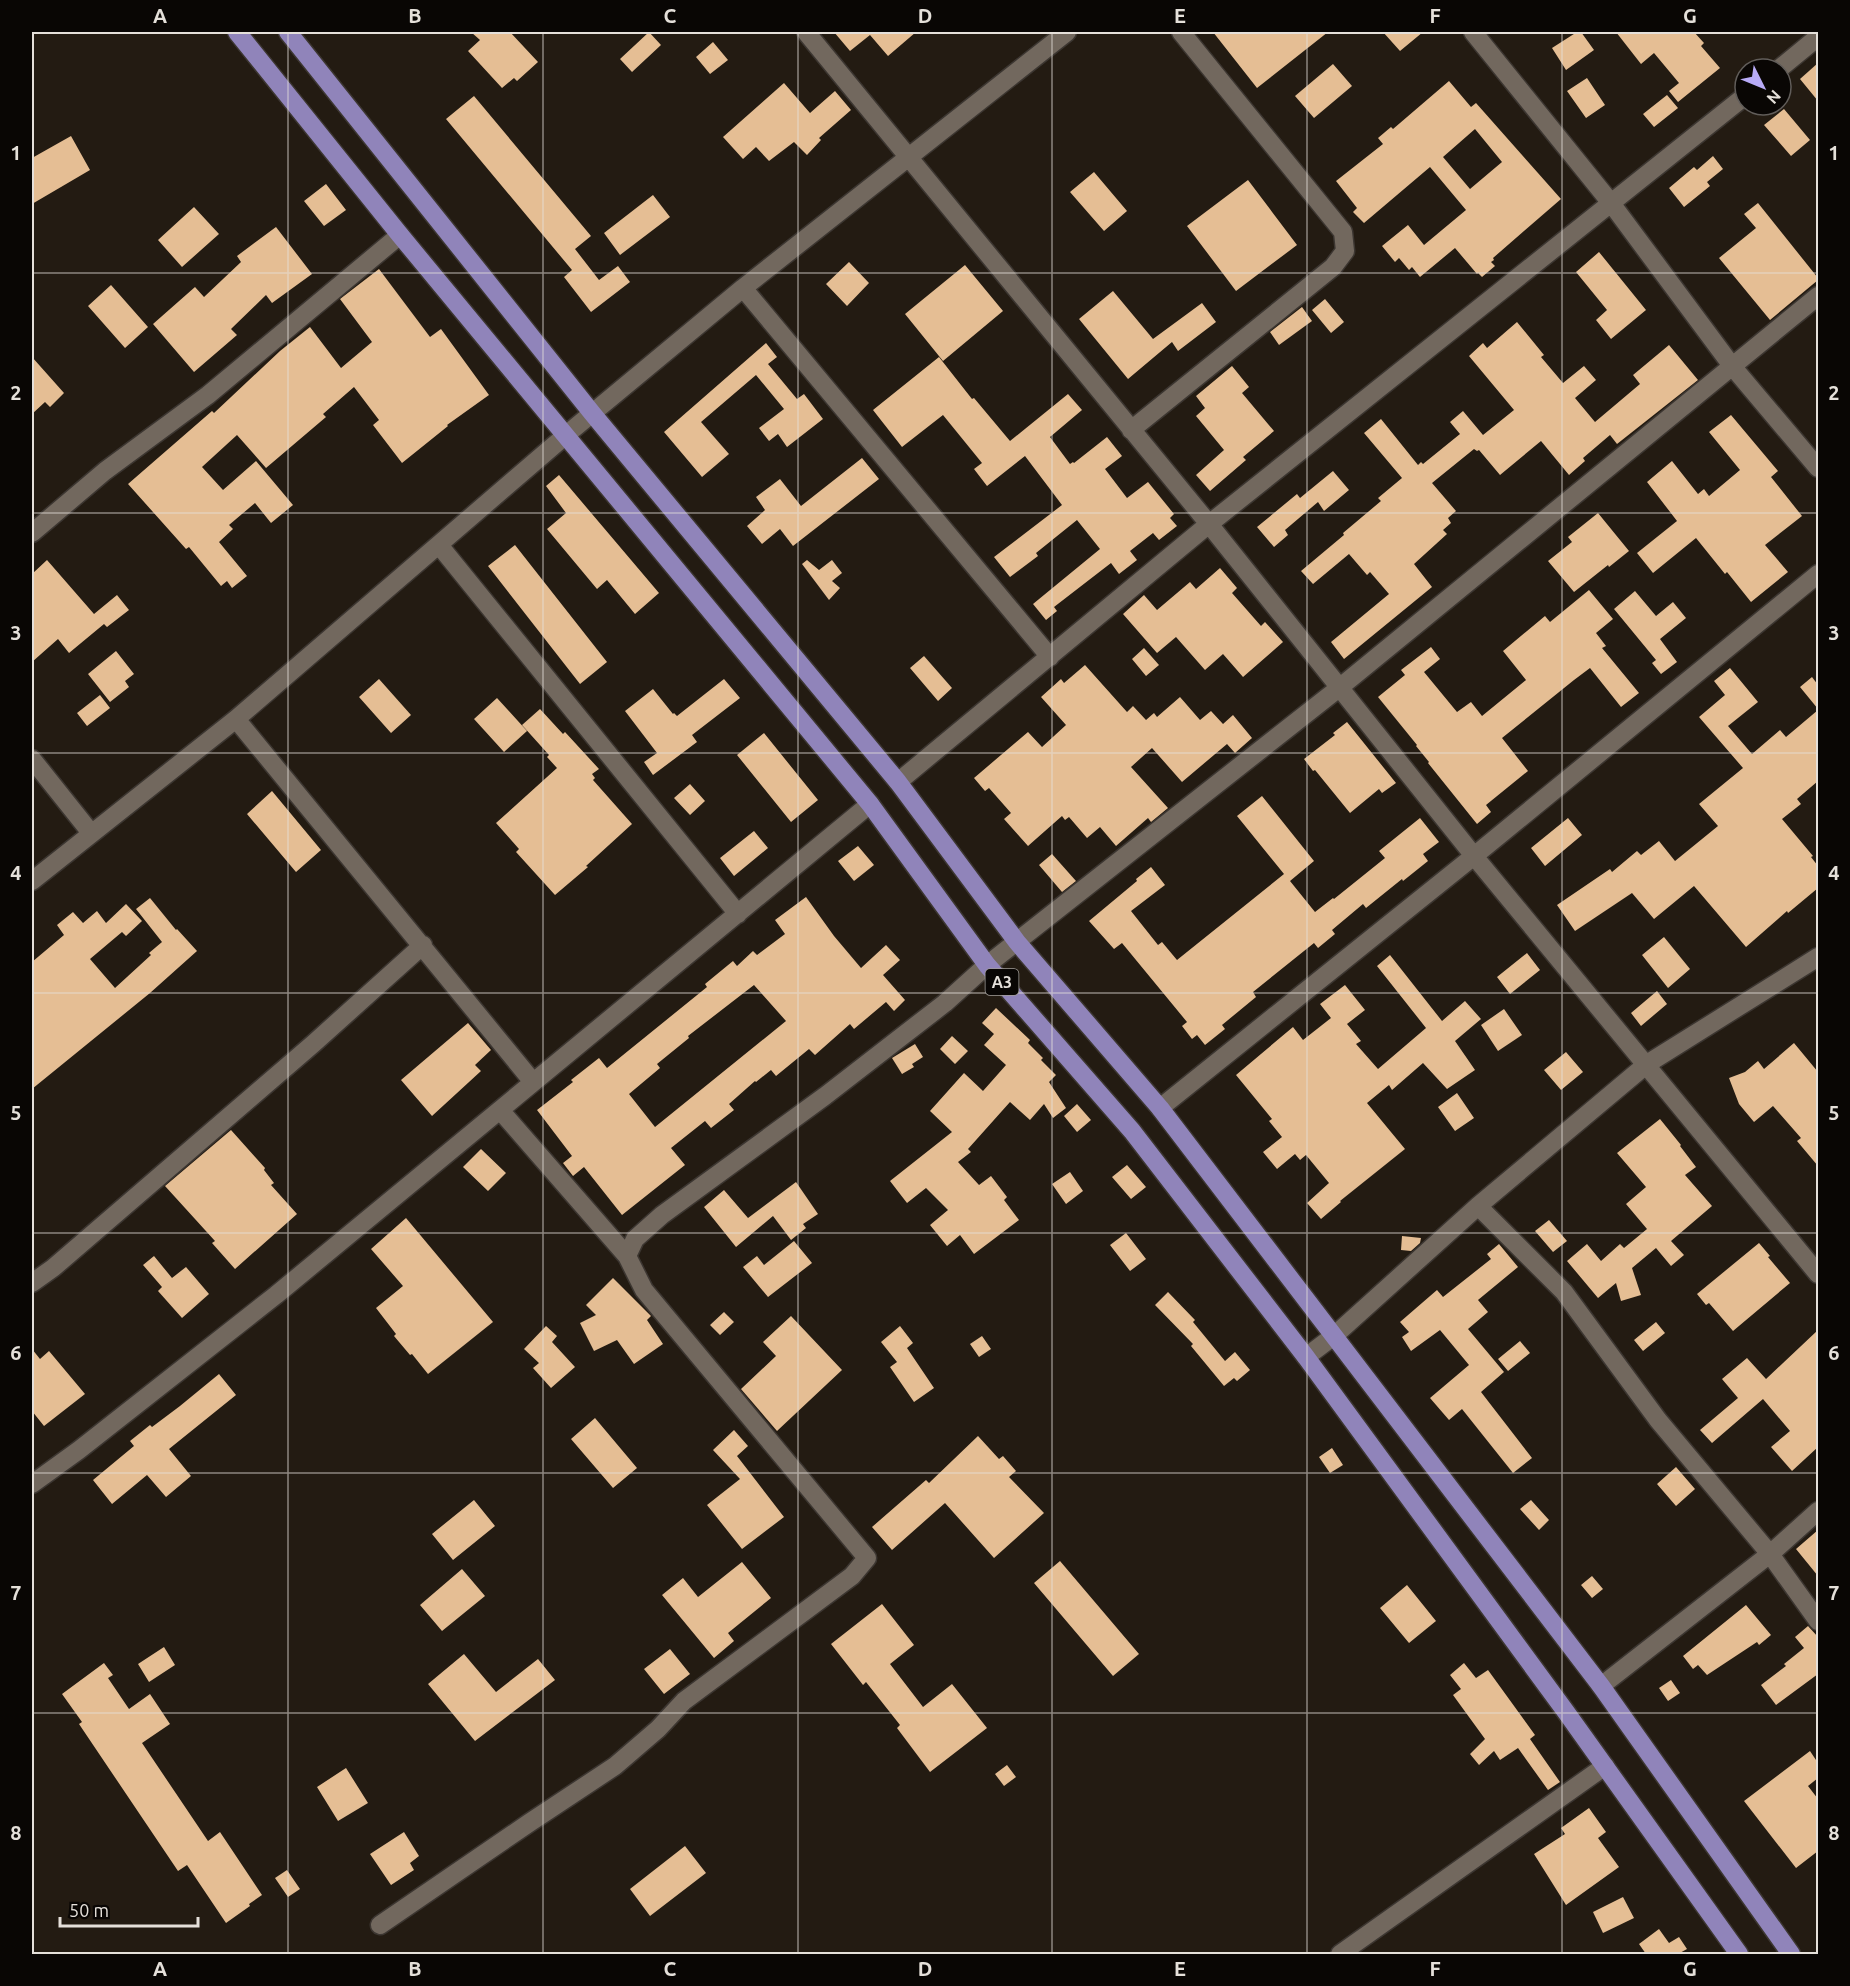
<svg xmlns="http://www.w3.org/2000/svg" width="1850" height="1986" viewBox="0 0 1850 1986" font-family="Ubuntu,sans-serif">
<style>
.building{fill:#e5be94;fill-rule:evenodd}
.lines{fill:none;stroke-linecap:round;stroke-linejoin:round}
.minor-casing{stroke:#3c3631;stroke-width:21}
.trunk-casing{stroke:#3c3631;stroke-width:21}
.minor{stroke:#72685e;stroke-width:18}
.trunk{stroke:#9084ba;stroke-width:18}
.grid{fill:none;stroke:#e5e0da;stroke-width:1.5;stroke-opacity:0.55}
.labels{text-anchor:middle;stroke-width:6;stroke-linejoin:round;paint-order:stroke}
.shield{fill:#090604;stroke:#a39f9a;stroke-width:1.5}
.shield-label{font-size:16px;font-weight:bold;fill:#e5e0da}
.neatline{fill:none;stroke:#e5e0da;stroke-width:2}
.grid-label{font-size:20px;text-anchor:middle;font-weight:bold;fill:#e5e0da}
</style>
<rect width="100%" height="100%" fill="#231b12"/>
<path class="building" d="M471,32H510L538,62L517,81L514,78L502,88L468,51L480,40Z
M649,32L661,45L632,72L620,59Z
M834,32H916L888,56L870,35L850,51Z
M1213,32H1328L1257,88Z
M1383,32H1423L1400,51Z
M1577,32H1581L1594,50L1566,70L1552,48Z
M1616,32H1694L1704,43L1701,46L1720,68L1678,102L1669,91L1679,83L1654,53L1641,64Z
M713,42L728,60L710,74L696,57Z
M1818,63V101L1800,79Z
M1333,64L1352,86L1314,118L1295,96Z
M1587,78L1605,105L1586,118L1567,91Z
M1449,81L1471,107L1476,103L1561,199L1493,258L1494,260L1491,262L1495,266L1482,277L1478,273L1477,274L1455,248L1420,277L1412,267L1409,270L1399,258L1395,262L1382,246L1408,225L1424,245L1466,210L1430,167L1364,223L1353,212L1357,208L1336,181L1383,144L1378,138L1391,127L1393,129ZM1475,129L1502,162L1470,189L1443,157Z
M784,83L810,113L835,91L851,110L819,138L821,140L807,155L794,142L769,161L756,147L743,159L723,137Z
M1667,95L1678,108L1654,127L1643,114Z
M474,96L591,236L575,249L599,280L618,266L630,282L591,312L564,277L572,270L446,119Z
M1784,109L1810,140L1791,156L1764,125Z
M71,136L90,170L32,204V158Z
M1713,156L1723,169L1707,182L1710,186L1684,207L1669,188L1694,167L1697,170Z
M1094,172L1127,211L1104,231L1070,192Z
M1248,180L1297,245L1236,291L1187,226Z
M326,184L346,210L324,226L304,201Z
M653,195L670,217L620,255L604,233Z
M1758,203L1818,278V280L1770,320L1719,258L1756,228L1744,214Z
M194,207L219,234L182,267L158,240Z
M276,227L312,274L272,303L266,295L231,329L237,335L194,372L153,324L195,287L204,297L241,262L237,256Z
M1599,252L1646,310L1611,339L1596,320L1607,310L1576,272Z
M849,262L869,283L847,306L826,284Z
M965,265L1003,311L943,361L905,314Z
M379,269L430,337L441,329L489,395L447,425L448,426L402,463L373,425L379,420L354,387L323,414L326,417L266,468L237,435L202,467L223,490L256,461L293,505L271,523L255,503L229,525L233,529L219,542L247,576L232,588L227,581L221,586L189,547L186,549L128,484L212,411L214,413L280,351L310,327L341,368L372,342L340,299Z
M111,285L148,327L125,348L88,306Z
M1113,291L1153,339L1202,303L1216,322L1178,351L1172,342L1128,379L1079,319Z
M1325,299L1344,322L1331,333L1312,310Z
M1302,307L1312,321L1279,345L1270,332Z
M1517,322L1544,355L1541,357L1563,383L1584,366L1596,380L1575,398L1595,422L1640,384L1633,375L1669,345L1698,380L1617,444L1610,435L1583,458L1585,461L1569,475L1541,441L1500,475L1479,450L1477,451L1474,449L1432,483L1456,511L1448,518L1451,523L1443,530L1447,534L1414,564L1432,587L1344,659L1331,642L1389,594L1370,572L1367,575L1349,554L1313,584L1301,571L1344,535L1343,533L1381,501L1378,498L1402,478L1364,433L1381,419L1418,465L1421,462L1423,464L1460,434L1450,422L1463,411L1483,435L1514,410L1469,356L1483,343L1487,348Z
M766,343L777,357L768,364L797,399L804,394L823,419L787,447L778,434L769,441L759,428L784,409L756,375L701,422L729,454L702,477L664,432Z
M32,357L64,393L50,407L45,402L32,414Z
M939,357L972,399L974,398L1010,441L1068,394L1082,410L1050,437L1070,464L1073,462L1074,463L1107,437L1122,456L1105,469L1127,498L1148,482L1174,514L1170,518L1177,526L1159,540L1153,533L1130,551L1137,560L1119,574L1111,563L1054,607L1057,611L1046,620L1033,604L1100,549L1077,520L1036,553L1038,556L1010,577L994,557L1062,505L1025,456L987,486L974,469L982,463L943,415L902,447L873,410Z
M1232,366L1249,387L1242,393L1274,431L1243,457L1246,460L1210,491L1196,475L1224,450L1196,416L1205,408L1196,396Z
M1731,415L1778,471L1771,477L1802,516L1765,545L1788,572L1751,602L1727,572L1725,574L1696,538L1653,573L1637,553L1677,521L1647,482L1672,461L1698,494L1704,489L1709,496L1740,470L1709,432Z
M862,458L879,479L793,546L780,529L762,544L747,526L765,510L756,497L780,479L801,506Z
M1333,471L1349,490L1324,511L1318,502L1285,530L1288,535L1274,547L1257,527L1297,494L1300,498Z
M559,475L659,593L635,614L607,580L597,589L547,529L566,513L546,486Z
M1598,513L1629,551L1609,567L1608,565L1574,592L1548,561L1572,542L1568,537Z
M515,545L607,662L580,684L488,566Z
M47,560L94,614L117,595L129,610L107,627L104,624L69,653L58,639L32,662V574Z
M807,560L819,570L832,560L842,573L832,581L840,588L829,600L802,564Z
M1220,568L1237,588L1232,593L1261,626L1265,622L1283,642L1243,677L1223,654L1205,670L1176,637L1157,653L1123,614L1144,595L1157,610L1190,582L1196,589Z
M1589,590L1613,619L1596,633L1606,646L1602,648L1639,693L1621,707L1590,668L1574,680L1502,738L1528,771L1486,805L1491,812L1477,824L1428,763L1429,762L1416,746L1417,745L1378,697L1405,675L1401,670L1431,647L1440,659L1424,672L1457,712L1471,702L1482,716L1526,680L1503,651L1545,616L1550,622Z
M1635,591L1656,616L1673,602L1686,618L1660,639L1677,662L1661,674L1652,663L1656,660L1614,609Z
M1144,648L1159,665L1146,676L1132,659Z
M116,651L134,674L125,681L129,687L110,702L88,674Z
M924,656L952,688L938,701L910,668Z
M1085,665L1127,712L1133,706L1146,720L1154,713L1157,717L1180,697L1200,720L1211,711L1223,724L1233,715L1252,738L1235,753L1227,744L1182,782L1152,748L1131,767L1168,808L1151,822L1148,818L1116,846L1100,827L1087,838L1069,817L1065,820L1062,816L1028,846L1004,819L1011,813L989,788L985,791L974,778L1028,732L1042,747L1066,725L1041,697L1061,679L1064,683Z
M1730,668L1758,702L1728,726L1752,754L1780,730L1786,737L1818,710V781L1797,799L1801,804L1782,819L1813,856L1811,857L1818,866V888L1788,913L1787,911L1746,947L1694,886L1654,919L1632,893L1575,931L1557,905L1610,869L1612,872L1637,851L1641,855L1659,841L1675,861L1718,826L1699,804L1743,768L1699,717L1725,695L1714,681Z
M1812,677L1818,685V709L1800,687Z
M379,679L411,715L391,733L359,697Z
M724,679L740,698L692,735L697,742L653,775L644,762L657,753L625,711L653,689L673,714L674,713L677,716Z
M100,695L110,708L87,726L77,713Z
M497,698L527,731L504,752L474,719Z
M540,709L563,734L565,732L599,769L592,774L595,778L593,780L632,824L586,866L588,867L555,895L516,852L519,849L496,823L557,768L547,757L549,755L522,725Z
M1347,722L1396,783L1382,793L1379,789L1350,813L1315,770L1313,771L1304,759L1335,735L1333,733Z
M764,733L818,800L791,822L737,755Z
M690,784L705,801L690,815L674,798Z
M272,791L321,850L296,872L247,814Z
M1262,796L1314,861L1290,881L1315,912L1333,898L1334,899L1385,858L1379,851L1420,818L1439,842L1423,854L1428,861L1403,881L1402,879L1366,908L1363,904L1332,930L1335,934L1318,948L1314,943L1253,992L1256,997L1222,1025L1225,1029L1205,1045L1197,1035L1192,1039L1182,1026L1187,1022L1122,943L1114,949L1089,921L1137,881L1136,879L1151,867L1165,885L1131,911L1158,945L1162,942L1177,960L1284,874L1237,816Z
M1568,818L1582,835L1545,866L1531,848Z
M754,831L768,848L734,876L720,858Z
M858,846L874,865L854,881L838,861Z
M1052,854L1076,881L1062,892L1039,865Z
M806,897L834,936L861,968L886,945L900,960L883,975L905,1000L894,1011L886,1002L854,1029L850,1024L815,1055L809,1049L776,1076L771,1070L756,1082L755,1081L729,1104L734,1110L711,1128L705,1121L671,1148L685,1165L622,1215L584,1167L573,1176L563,1163L572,1156L537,1110L573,1082L571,1080L599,1058L607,1068L707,987L705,984L733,961L737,966L753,951L757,955L785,934L775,920ZM754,985L786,1021L655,1127L629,1094L660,1068L657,1064L689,1038L688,1036Z
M150,898L176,930L177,929L197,951L150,993L32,1089V962L64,935L57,925L73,912L83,923L97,911L106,923L126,904L142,921L126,936L122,932L90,959L115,988L151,955L149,953L162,942L136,909Z
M1664,937L1690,969L1668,988L1642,955Z
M1527,953L1540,970L1510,994L1497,977Z
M1390,955L1442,1021L1465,1001L1481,1019L1455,1041L1475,1070L1447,1089L1423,1063L1392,1090L1389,1085L1367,1103L1405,1149L1340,1201L1341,1202L1321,1219L1307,1203L1329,1183L1306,1155L1300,1160L1295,1154L1277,1169L1263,1152L1282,1137L1269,1121L1272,1119L1236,1075L1293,1027L1303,1040L1331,1018L1320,1004L1345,985L1365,1010L1347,1024L1361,1041L1356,1044L1378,1069L1426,1028L1377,966Z
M1657,991L1667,1004L1641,1026L1631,1013Z
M996,1008L1030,1040L1028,1043L1043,1058L1041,1060L1056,1075L1049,1082L1066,1108L1053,1118L1044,1104L1030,1120L1010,1102L968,1149L971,1152L958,1162L979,1185L991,1176L1007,1197L1004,1200L1019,1220L974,1254L960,1235L947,1246L930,1225L948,1210L926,1188L907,1203L890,1181L952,1132L930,1111L964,1073L983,1091L1006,1065L984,1045L994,1034L982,1023Z
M1504,1009L1522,1035L1498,1051L1481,1025Z
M468,1023L491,1050L475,1065L481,1071L432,1116L401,1080Z
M952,1036L968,1051L955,1064L940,1049Z
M1794,1043L1818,1072V1166L1797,1141L1801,1138L1773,1106L1754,1122L1739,1104L1729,1078L1745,1072L1758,1061L1764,1069Z
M915,1044L923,1057L912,1064L914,1067L902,1074L892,1058Z
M1566,1052L1583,1072L1561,1090L1544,1070Z
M1457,1093L1474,1118L1455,1131L1438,1107Z
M1077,1104L1091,1120L1077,1132L1064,1116Z
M1660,1119L1681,1145L1680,1146L1696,1167L1685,1175L1712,1206L1671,1241L1684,1255L1671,1266L1656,1248L1632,1268L1641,1295L1621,1301L1616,1283L1598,1298L1567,1261L1587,1244L1601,1261L1620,1244L1624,1248L1647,1229L1626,1204L1646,1187L1617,1153Z
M231,1130L265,1168L264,1170L274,1183L271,1185L297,1214L235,1269L212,1243L215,1241L165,1186Z
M481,1149L506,1173L488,1191L463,1167Z
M1127,1165L1146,1187L1131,1199L1112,1177Z
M1070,1172L1083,1191L1066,1204L1052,1184Z
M796,1182L818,1214L803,1224L806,1228L791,1240L773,1216L736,1247L704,1207L724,1190L748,1218Z
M406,1218L493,1322L428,1374L412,1354L410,1355L394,1336L396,1334L376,1308L403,1286L371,1249Z
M1549,1220L1567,1241L1553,1252L1535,1231Z
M1126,1233L1146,1259L1130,1271L1110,1245Z
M1402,1236L1421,1238L1420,1243L1411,1251L1401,1250Z
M794,1241L812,1263L768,1297L743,1267L757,1256L764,1265Z
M1759,1243L1770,1256L1768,1257L1790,1283L1733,1331L1709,1303L1706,1305L1697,1294Z
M1499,1244L1518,1267L1478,1300L1488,1312L1468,1329L1504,1372L1481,1392L1532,1458L1513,1473L1462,1409L1449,1420L1430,1398L1469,1365L1440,1330L1411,1351L1402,1337L1409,1332L1400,1322L1437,1290L1443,1297L1491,1259L1487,1254Z
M154,1256L172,1278L186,1267L209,1294L182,1318L158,1291L162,1287L143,1265Z
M613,1278L651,1316L647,1320L663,1344L634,1364L617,1340L594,1351L580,1323L596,1315L586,1305Z
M1168,1292L1195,1320L1193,1322L1225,1361L1235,1352L1250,1370L1237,1381L1234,1378L1224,1386L1191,1346L1193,1344L1155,1305Z
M724,1312L734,1322L720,1335L710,1325Z
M791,1316L842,1370L777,1431L741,1389L776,1356L763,1342Z
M1656,1322L1665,1333L1643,1351L1634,1340Z
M546,1326L557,1336L552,1342L575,1367L551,1388L533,1368L539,1363L524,1349Z
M900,1326L913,1343L907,1348L934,1388L914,1402L890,1367L897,1362L881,1342Z
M1818,1330V1447L1792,1471L1771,1447L1790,1431L1763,1399L1712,1443L1700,1430L1738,1398L1722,1379L1747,1358L1766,1379Z
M982,1336L991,1349L979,1357L970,1344Z
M1520,1341L1530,1353L1508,1371L1498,1359Z
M32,1349L40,1359L49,1351L85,1394L44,1426L32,1411Z
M219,1374L236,1395L169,1449L191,1476L166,1497L147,1475L112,1504L93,1480L134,1446L130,1441L150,1425L152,1427L180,1406Z
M595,1418L637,1468L613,1488L571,1439Z
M734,1430L748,1446L737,1456L784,1517L742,1549L707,1505L740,1479L713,1450Z
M978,1436L999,1459L1003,1456L1016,1471L1009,1477L1044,1513L994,1558L945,1503L892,1550L872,1527L926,1480L929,1483Z
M1332,1448L1343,1465L1330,1473L1319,1457Z
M1676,1467L1695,1489L1676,1506L1657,1484Z
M474,1500L495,1526L453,1560L432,1534Z
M1531,1500L1549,1520L1539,1530L1520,1509Z
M1818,1530V1576L1796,1549Z
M1060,1561L1139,1654L1113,1676L1034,1583Z
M742,1562L771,1598L728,1633L734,1641L714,1658L662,1595L683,1578L698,1597Z
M462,1569L485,1596L442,1631L420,1605Z
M1592,1576L1603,1589L1592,1598L1581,1585Z
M1407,1585L1436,1621L1409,1643L1380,1608Z
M882,1604L914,1645L890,1664L923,1707L952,1684L987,1728L930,1772L897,1728L900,1725L866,1682L863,1685L831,1644Z
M1746,1605L1771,1635L1759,1645L1757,1642L1707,1675L1698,1665L1693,1669L1683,1656Z
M1808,1626L1818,1637V1674L1776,1705L1761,1685L1786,1666L1784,1664L1804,1648L1795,1637Z
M164,1647L175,1665L149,1682L138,1664Z
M670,1649L690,1674L664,1694L644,1669Z
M464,1654L496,1692L538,1659L555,1680L475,1741L428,1684Z
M104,1663L113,1675L108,1678L129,1709L150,1694L170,1724L142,1743L208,1841L220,1832L262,1895L249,1904L250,1906L226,1923L187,1865L178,1871L79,1724L82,1722L62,1694Z
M1464,1663L1476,1678L1488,1670L1535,1735L1530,1739L1560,1782L1548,1790L1518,1748L1500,1760L1494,1751L1479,1765L1470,1754L1485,1739L1453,1695L1461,1689L1450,1675Z
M1671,1680L1680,1693L1668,1701L1659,1688Z
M1810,1751L1818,1763V1778L1808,1786L1818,1799V1851L1796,1868L1744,1801Z
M1007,1765L1016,1777L1004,1786L995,1774Z
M346,1768L368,1803L338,1821L317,1787Z
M1589,1808L1606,1832L1598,1838L1619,1867L1566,1905L1534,1854L1565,1834L1561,1828Z
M404,1832L419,1856L410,1863L414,1870L391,1885L370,1854Z
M685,1846L706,1873L650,1916L630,1889Z
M287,1870L300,1889L288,1897L275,1878Z
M1623,1897L1634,1918L1603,1933L1593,1912Z
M1659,1929L1669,1943L1679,1937L1687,1949L1678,1954H1646L1639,1944Z"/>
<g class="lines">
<defs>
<path id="minor" d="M806,32L1209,524L1474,856L1818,1274
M1473,32L1611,203L1732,366L1818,468
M1779,69L1818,37
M743,288L1050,657
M1131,430L1333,267L1345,251L1343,232L1181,32
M32,533L105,471L208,395L400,235
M439,545L738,914
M236,719L533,1082
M32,759L91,833
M898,782L1209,524L1745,96
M32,881L236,719L566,435L743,288L1067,32
M1160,1108L1474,856L1818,574
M1478,1206L1564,1292L1658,1420L1770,1554L1818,1621
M627,1256L635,1239L662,1215L825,1096L945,1003L987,965L1339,688L1818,296
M32,1283L53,1268L313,1044L423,945
M1306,1357L1335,1335L1478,1206L1647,1064L1818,957
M32,1484L79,1450L276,1295L870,804
M1601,1686L1770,1554L1818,1511
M380,1925L529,1823L615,1766L658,1729L684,1701L852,1576L867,1558L644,1290L627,1256L500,1110
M1340,1954L1605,1766"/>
<path id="trunk" d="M237,32L400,235L870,804L987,965L1132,1131L1306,1357L1566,1712L1739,1954
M288,32L592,413L898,782L1017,942L1160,1108L1601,1686L1791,1954"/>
</defs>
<use href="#minor" class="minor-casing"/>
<use href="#trunk" class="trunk-casing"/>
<use href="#minor" class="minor"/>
<use href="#trunk" class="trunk"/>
</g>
<path class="grid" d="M288,32V1954M543,32V1954M798,32V1954M1052,32V1954M1307,32V1954M1562,32V1954M32,273H1818M32,513H1818M32,753H1818M32,993H1818M32,1233H1818M32,1473H1818M32,1713H1818"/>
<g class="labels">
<rect class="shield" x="985.5" y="969" width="33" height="26" rx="4.5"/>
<g class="shield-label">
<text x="1002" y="988">A3</text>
</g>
</g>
<rect width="1850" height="1986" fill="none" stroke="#090604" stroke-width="66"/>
<g transform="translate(1763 87) rotate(133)"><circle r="28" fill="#090604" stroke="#615d5a" stroke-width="1.5"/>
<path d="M0-4.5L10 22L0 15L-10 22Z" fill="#b8abf7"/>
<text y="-9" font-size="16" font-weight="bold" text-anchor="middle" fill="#e5e0da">N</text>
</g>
<path d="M60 1917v9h138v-9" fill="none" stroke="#e5e0da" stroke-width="3"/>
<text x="69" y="1917" font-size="18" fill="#e5e0da" stroke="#090604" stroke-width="4.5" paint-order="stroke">50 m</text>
<rect x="33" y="33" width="1784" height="1920" class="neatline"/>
<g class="grid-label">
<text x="160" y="23">A</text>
<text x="415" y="23">B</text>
<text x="670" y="23">C</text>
<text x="925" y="23">D</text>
<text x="1180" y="23">E</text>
<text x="1435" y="23">F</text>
<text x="1690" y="23">G</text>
<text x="16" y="160">1</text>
<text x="1834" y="160">1</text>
<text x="16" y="400">2</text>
<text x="1834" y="400">2</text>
<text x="16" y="640">3</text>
<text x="1834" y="640">3</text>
<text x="16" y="880">4</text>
<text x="1834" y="880">4</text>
<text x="16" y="1120">5</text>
<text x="1834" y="1120">5</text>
<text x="16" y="1360">6</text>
<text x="1834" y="1360">6</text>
<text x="16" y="1600">7</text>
<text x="1834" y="1600">7</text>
<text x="16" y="1840">8</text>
<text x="1834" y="1840">8</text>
<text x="160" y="1976">A</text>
<text x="415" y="1976">B</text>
<text x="670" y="1976">C</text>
<text x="925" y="1976">D</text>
<text x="1180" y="1976">E</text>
<text x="1435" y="1976">F</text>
<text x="1690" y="1976">G</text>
</g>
</svg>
